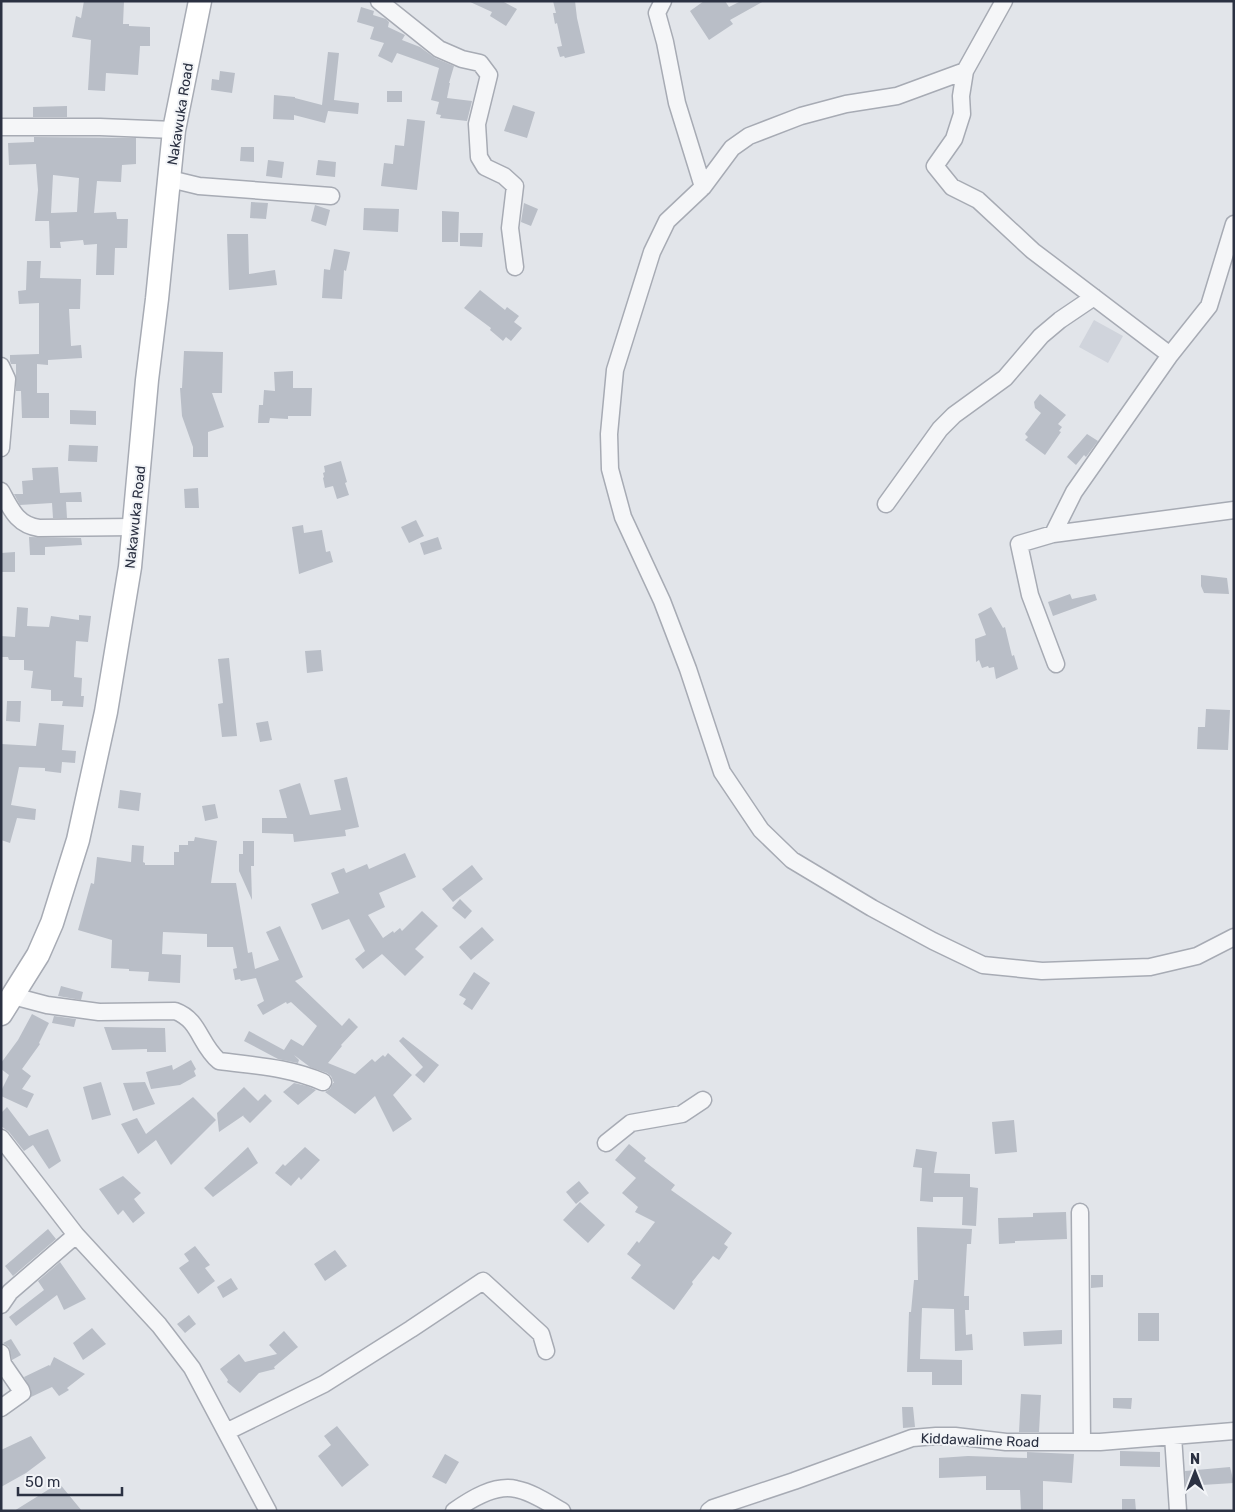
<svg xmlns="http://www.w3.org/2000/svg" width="1235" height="1512" viewBox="0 0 1235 1512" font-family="Rubik,sans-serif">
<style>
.built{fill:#d0d4dc}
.building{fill:#b9bec7;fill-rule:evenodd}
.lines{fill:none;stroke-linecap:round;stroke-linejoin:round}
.street-casing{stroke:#a7abb4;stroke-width:19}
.secondary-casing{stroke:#a7abb4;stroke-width:25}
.street{stroke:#f5f6f8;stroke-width:16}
.secondary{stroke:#fff;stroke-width:22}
.labels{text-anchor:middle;stroke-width:4;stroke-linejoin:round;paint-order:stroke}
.street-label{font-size:14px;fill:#2b3142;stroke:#f2f4f7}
</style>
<rect width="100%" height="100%" fill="#e2e5ea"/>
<path class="built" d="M1094,320L1123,336L1108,363L1079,347Z"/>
<path class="building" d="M84,1H124L123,24H129V26L150,27V46H140L138,75L106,73L105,91L88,90L91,40L72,37L76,16L81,18Z
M468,1H502L517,9L506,26L490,16L492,12Z
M553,1H575L577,18L585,53L565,58L564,56L560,57L557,47L562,46L557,23L555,24L553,13H556Z
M704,1H725L729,7L741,1H764L730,20L733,24L709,40L690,11Z
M361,7L374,11L373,15L386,19L389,22L388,27L405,35L402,40L420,47L435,58L454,66L449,83H450L447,98L472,101L467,121L440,118L441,115L436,114L439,102L431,100L439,68L397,53L392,63L378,56L384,43L370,39L374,27L357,22Z
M328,52L339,53L334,100L359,103L358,114L328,111L325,123L294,115V120L273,119L274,95L295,97V98L322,105Z
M220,71L235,73L232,93L211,90L212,79L219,80Z
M387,91H402V102H387Z
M513,105L535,112L527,138L504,131Z
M67,106V117H33V107Z
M407,119L425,121L417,190L381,186L384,163L393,164L395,145L404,146Z
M34,137L136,138V164L122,165L121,182L97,181L94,213L116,212L117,219H128L127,248H115L114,275H96L97,244L84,245L83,240L60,242L61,248H50L49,221H35L38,190L36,164L9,165L8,143L34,142ZM53,175L79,178L77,212L51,213Z
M241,147H254V162L240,161Z
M268,160L284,162L282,178L266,176Z
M318,160L336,162L335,177L316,175Z
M251,202L268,203L266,219L250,218Z
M524,203L538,209L531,226L521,222Z
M315,205L330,210L326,226L311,221Z
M364,208L399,209L398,232L363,230Z
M442,211L459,212L458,242H442Z
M460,233H483L482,247L460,246Z
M227,234H248L249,274L275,270L277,285L229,290Z
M334,249L350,252L346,271L344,270L342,299L322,298L324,269L330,270Z
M27,261H41L40,278L81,279L80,309H69L71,346L81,345L82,358L48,360V365L37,364V393H49V418H22L21,391H16V364H11L10,361V355L39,354V303L19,304L18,291L26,290Z
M480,290L505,310L507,307L519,316L514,322L522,328L511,341L506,337L503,341L490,330L491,328L464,308Z
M184,351L223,352L222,393H212L224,427L208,432V457H193V447L182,416L180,388H182Z
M293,371V388H312L311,416H288V419L270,418L269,423H258L259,405H263L264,390L275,391L274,372Z
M1040,394L1066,415L1058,424L1062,427L1059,431L1061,432L1045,455L1025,440L1028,437L1025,434L1041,413L1035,408L1034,402Z
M70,410L96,411V425L70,424Z
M1087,434L1098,441L1086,457L1084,455L1076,465L1067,457Z
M69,445L98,446L97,462L68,461Z
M341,461L347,482L345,483L349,495L337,499L333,486L325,488L323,478L324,477L323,473L325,472L324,466Z
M58,467L60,493L81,492L82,502H66L67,518H53L52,503L20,505L14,494H23L22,481L33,480L32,468Z
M198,488L199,508H185L184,489Z
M416,520L424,536L409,543L401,527Z
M303,525L304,533L322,530L326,552L330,551L333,562L299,574L292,527Z
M29,537L81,538L82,545L45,547V555H30Z
M438,537L442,549L424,555L420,543Z
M15,552V572H1V553Z
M1201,575L1227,578L1229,594L1204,593L1201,586Z
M1070,594L1072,599L1095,594L1097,600L1053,616L1048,602Z
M17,607L28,608L27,626L49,627L51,616L79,620V615L91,616L88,642L76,641L74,677L82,678L81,696H84L83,707L62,706L63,701H51V690L31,688L33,671L24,670V660H9L8,657H1V636L15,637Z
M991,607L1003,628L1005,627L1012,656L1014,655L1018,669L996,679L994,667L989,668L988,666L982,668L979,660L976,662L975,639L986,635L978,614Z
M321,650L323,671L307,673L305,651Z
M229,658L237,736L222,737L218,704L223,703L218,659Z
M7,701H21L20,722L6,721Z
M1206,709L1230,710L1228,750L1197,749L1198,727H1205Z
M268,721L272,740L260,742L256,723Z
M39,723L64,725L62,750L76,751L75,763L62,762L61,773L45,771V768L19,767L11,805L36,809L35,820L17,818L10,843L1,840V744L36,746Z
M347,777L359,827L345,830L346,836L294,842L293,834L262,833V818H287L279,790L300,783L310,815L341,810L334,780Z
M120,790L141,793L139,811L118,808Z
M215,804L218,818L205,821L202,806Z
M195,837L217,841L211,883H236L248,953L252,952L255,969L279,960L266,932L280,926L303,977L295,981L342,1026L349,1018L358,1027L341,1045L342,1046L328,1063L355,1074L372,1059L375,1062L383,1055L385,1057L388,1053L412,1075L393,1095L412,1119L393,1132L375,1096L355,1114L325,1092L330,1089L333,1083H334L331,1076L327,1073L310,1067L294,1055L299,1060L298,1063L278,1059L244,1041L249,1031L284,1050L291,1039L303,1046L317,1026L291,1002L287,1004L286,1002L263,1015L257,1005L264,1001L256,978L241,981L240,979L235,980L233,969L237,968L233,947H207V934L163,932L162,954L181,955L180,983L148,981L149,972L129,971V969L111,968L112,940L78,930L91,883L94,884L97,857L131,862L132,845L144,846L143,862L145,863V865H174V852H179V845H188V841H194Z
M243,841H254V866H251L252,900L239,871V854H243Z
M405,853L416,877L379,893L385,907L368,915L383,938L393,931L394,933L400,928L402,931L422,911L438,926L415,949L424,957L405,976L382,954L363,969L355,959L365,951L349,919L322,930L311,904L339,893L331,873L344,868L346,873L367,864L369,869Z
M472,865L483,879L453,902L442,889Z
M460,899L472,911L465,919L452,908Z
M482,927L494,940L471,960L459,947Z
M474,972L490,983L472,1010L463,1004L466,999L459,995Z
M61,986L83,992L81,1000L58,996Z
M32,1014L49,1023L39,1043L40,1044L22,1069L31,1076L22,1089L34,1094L27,1108L1,1096V1091L9,1075L1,1069V1063L18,1040Z
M54,1016L76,1019L74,1027L52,1023Z
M104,1027L165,1028L166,1052H147V1049L112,1050Z
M403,1037L439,1065L424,1083L415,1075L423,1067L399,1041Z
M191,1060L196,1069L194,1071L196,1076L180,1085L151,1089L146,1072L172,1065L173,1070Z
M101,1082L111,1115L92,1120L83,1087Z
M145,1082L155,1104L133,1111L123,1083Z
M294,1083L307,1086L316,1090L298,1105L283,1092Z
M244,1087L258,1101L265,1094L272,1101L250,1123L243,1116L244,1115L219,1132L217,1113Z
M193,1097L216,1120L171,1165L156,1140L138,1154L121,1124L137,1118L146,1134Z
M7,1107L29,1136L48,1129L61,1161L49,1169L33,1145L24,1151L9,1132L1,1126V1113Z
M1014,1120L1017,1152L995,1154L992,1122Z
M629,1144L646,1158L644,1161L675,1185L671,1190L732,1233L724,1244L728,1247L719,1260L713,1256L692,1282L693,1284L674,1310L631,1278L641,1265L627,1254L637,1241L639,1243L655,1222L635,1212L638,1207L622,1193L636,1178L615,1160Z
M248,1147L258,1163L213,1197L204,1188Z
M305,1147L320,1160L301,1180L299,1177L291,1186L275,1173L283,1164L285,1166Z
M916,1149L937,1152L934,1173L970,1174V1187L978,1188L976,1226L962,1225L963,1197H933V1202L920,1201L922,1168L913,1167Z
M123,1176L141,1193L134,1199L145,1213L133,1223L123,1210L118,1215L99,1189Z
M579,1181L589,1193L576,1204L566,1192Z
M580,1202L605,1225L588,1243L563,1220Z
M1066,1212L1067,1239L1015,1241V1243L999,1244L998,1218L1033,1217V1213Z
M917,1227L972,1229L971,1244H967L964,1296H969V1310H965L966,1335L972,1334L973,1350L955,1351L954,1309L922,1308L920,1359L962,1360V1385H932V1372H907L909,1312H911L914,1280H918Z
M48,1229L56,1239L13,1276L5,1266Z
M195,1246L210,1265L205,1268L215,1281L198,1294L179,1268L189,1261L184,1254Z
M335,1250L347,1266L325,1281L314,1264Z
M60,1262L86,1299L64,1310L57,1295L16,1326L9,1317L44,1290L38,1281Z
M1091,1275H1103V1287L1091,1288Z
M231,1278L238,1289L223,1298L217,1287Z
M1138,1313H1159V1341H1138Z
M189,1315L196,1324L185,1333L177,1324Z
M92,1328L106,1344L83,1360L73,1343Z
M1062,1330V1344L1024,1346L1023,1332Z
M284,1331L298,1347L274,1367L275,1369L259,1373L240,1393L227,1382L228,1380L220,1369L239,1354L245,1362L277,1354L269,1345Z
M11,1339L21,1355L12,1360L9,1347L3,1343Z
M54,1357L85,1374L67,1388L69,1390L59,1396L52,1387L31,1397V1390L24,1377L49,1365L50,1366Z
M1021,1394L1041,1395L1039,1432H1019Z
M1113,1398H1132L1131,1409L1113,1408Z
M902,1407H913L915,1427L903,1428Z
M337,1426L369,1465L342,1487L318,1456L331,1445L324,1436Z
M31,1436L46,1458L26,1473L1,1487V1450Z
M1120,1451L1160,1452V1467L1120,1466Z
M1027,1452L1074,1454L1072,1483L1043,1481V1511H1021L1020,1490H986V1476L939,1478V1458L968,1456L1027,1458Z
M445,1454L459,1462L446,1484L432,1477Z
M1230,1467L1234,1483L1186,1486L1185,1471Z
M59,1483L82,1511H14Z
M1122,1499H1135L1136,1511H1122Z"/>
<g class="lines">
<defs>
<path id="street" d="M379,1L439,49L462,59L480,63L489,75L477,124L479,157L485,167L504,176L515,186L510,228L515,267
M663,1L657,13L665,42L677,103L703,187
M1004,1L965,71L897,96L846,104L801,116L749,136L732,148L703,187L667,221L652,252L615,370L609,434L610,469L623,517L662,601L688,669L722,772L761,830L792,860L872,908L933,941L983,965L1042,971L1150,967L1197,956L1234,937
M965,71L961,96L962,114L954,139L935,166L952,187L978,200L1033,251L1170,355
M1,127H100L174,130
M170,179L199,186L331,196
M1,366L7,379L1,448
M1,491C11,509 17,525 39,528L134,527
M886,504L940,429L954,415L1005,378L1041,336L1060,320L1094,297
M1053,534L1074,492L1170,355L1209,306L1234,224
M1056,664L1030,595L1019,544L1053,534L1234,510
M13,996L47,1005L99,1012L175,1011C200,1020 199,1044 219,1061C257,1066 287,1067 323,1082
M1,1138L76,1235L159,1325L192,1368L268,1511
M606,1143L631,1123L682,1114L703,1100
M1080,1212L1082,1442
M1,1305L10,1292L76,1235
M1,1353L3,1364L21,1390L22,1393L1,1408
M226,1432L324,1384L411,1329L483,1281L541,1334L546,1351
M1173,1436L1178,1511
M454,1511C471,1499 495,1484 516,1489C532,1492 548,1503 562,1511
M709,1511L713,1508L794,1481L912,1438L936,1436H955L1006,1442H1100L1234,1431"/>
<path id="secondary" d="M1,1014L38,955L52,923L78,840L106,712L130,567L147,380L157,299L174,130L200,1"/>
</defs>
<use href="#street" class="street-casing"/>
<use href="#secondary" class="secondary-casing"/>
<use href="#street" class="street"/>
<use href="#secondary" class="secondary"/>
</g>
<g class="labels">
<g class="street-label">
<text transform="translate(180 114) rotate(-81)" y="5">Nakawuka Road</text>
<text transform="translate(135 517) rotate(-84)" y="5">Nakawuka Road</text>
<text transform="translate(980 1440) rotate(2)" y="5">Kiddawalime Road</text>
</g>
</g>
<rect width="1235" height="1512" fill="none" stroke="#2b3142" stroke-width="5"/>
<g transform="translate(1195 1472)" stroke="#f2f4f7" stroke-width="4" paint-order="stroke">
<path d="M0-4L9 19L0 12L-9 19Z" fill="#2b3142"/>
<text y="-8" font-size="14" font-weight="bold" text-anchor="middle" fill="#2b3142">N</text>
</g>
<path d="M18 1487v8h104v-8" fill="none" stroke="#2b3142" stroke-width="2.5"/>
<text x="25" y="1487" font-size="15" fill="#2b3142" stroke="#f2f4f7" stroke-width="4" paint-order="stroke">50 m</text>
</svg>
